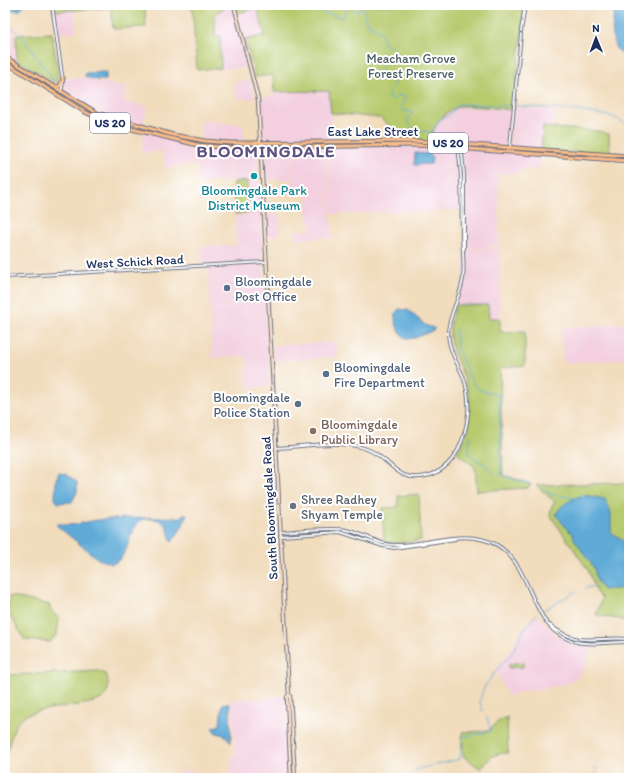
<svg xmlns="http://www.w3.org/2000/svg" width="634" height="783" viewBox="0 0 634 783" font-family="Itim,sans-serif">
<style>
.built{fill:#f3cfdf}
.green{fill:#b7ca6e;stroke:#697c66}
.water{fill:#5faad7;stroke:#3d6c9a}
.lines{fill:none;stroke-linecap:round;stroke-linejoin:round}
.stream{stroke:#5faad7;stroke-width:1}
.tertiary-casing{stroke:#666c7f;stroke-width:4}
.secondary-casing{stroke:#666c7f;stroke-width:4.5}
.primary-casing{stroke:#666c7f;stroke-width:5}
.tertiary{stroke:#fff;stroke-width:2}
.secondary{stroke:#fde4d0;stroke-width:2.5}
.primary{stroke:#f9bc8a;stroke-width:3}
.culture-dot{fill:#0f9aa8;stroke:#fff;stroke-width:1.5}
.service-dot{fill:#5c6f8a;stroke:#fff;stroke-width:1.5}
.education-dot{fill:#8d6e63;stroke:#fff;stroke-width:1.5}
.worship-dot{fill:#6b7280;stroke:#fff;stroke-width:1.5}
.labels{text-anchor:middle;stroke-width:4;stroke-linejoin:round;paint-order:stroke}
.shield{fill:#fff;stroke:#5f6d8e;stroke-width:1}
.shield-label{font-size:12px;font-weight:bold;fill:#1b2f5e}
.park-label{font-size:13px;fill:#4a5e63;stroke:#fff}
.street-label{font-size:13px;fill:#1b2f5e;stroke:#fff}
.culture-label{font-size:13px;fill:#0d838f;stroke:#fff}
.service-label{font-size:13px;fill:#4e5e75;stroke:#fff;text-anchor:start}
.education-label{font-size:13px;fill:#785e54;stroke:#fff;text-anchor:start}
.worship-label{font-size:13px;fill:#5b616d;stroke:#fff;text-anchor:start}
.district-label{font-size:17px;font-weight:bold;letter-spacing:1px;fill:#5e5381;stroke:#fff}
</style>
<rect width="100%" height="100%" fill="#fff"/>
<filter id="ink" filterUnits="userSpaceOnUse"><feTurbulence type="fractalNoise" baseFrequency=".025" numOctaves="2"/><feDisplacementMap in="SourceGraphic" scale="8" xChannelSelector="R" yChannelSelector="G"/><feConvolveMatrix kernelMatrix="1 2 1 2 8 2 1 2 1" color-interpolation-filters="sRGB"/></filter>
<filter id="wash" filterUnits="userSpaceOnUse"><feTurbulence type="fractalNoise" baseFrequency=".012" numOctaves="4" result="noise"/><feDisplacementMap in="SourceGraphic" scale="16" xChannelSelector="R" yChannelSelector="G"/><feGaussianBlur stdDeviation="0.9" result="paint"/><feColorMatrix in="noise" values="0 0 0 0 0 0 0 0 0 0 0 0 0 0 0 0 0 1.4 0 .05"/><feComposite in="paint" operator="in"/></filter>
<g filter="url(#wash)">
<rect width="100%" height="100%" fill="#f1dcbc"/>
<path class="built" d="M228,5H232L248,68L221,69L220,36H215V14Z
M257,8L265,36L245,40L238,13Z
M74,10L76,32L57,33L53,11Z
M5,21L14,30L16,65L5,60Z
M84,78L127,88L124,101L147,107L143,126L98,112L62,92L64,87V79Z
M251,80L255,98L236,99L235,82Z
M329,91L333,140L264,141L260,98L275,95L274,92Z
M458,107L512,110L509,146L432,141V132L439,120Z
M514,107L555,110L553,128L543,127L541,150L510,147Z
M201,121H222V124H243L244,141H214L201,139Z
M143,132L213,148H231L232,181L197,183V165L176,166L165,169L163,151L142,153Z
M289,146L291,179L266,180L264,147Z
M290,146L326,147L330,215L333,238L295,239L294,231L311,230V222L308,221L307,195H293Z
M399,146L458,148L460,169L461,210L331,214L327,147Z
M256,147L259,171H250V181H233L232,148Z
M462,149L540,155V169H520V173L498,174L499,246L465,250V175Z
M248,181H259L261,213L250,214Z
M261,214L263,261L201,265L200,247L236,245L235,215Z
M266,214H279L280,236L267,237Z
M499,248L500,318H489L488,305H456L464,277V251Z
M263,263L270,386L248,388L246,356L212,358L208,266Z
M629,323V359L563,363L561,328Z
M336,342L337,357L274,361L273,345Z
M537,615L556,635L572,642L590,646L587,663L577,678L563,685L521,692L508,696L495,670L512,649L520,631Z
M286,696L290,778H183L182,770L231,777V758L235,753L231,700Z"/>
<path class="green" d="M52,5H159L145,6L146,27L113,29L111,8L53,11Z
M192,5H228L215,14V36H220L221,68L197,70Z
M236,5H525L513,110C503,109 465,104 458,107C443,112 432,127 431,142L395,140L389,125L380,118L331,113L329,91L274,92L273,75L255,77L245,40L265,35L257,8L238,13Z
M52,33L58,74L56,83L17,60L16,35Z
M543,127L597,131L609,134L610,154L541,150Z
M247,181L249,213L235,214L234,182Z
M456,305H488L489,318H500V332L525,331V366L500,368L503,475L531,484L528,488L477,491L475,467L457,453C461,445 467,436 468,428C470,416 470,403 468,391C459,355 440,345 456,305Z
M625,483L629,489V621L596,615L602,598L597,594L588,570L550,515L552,505L555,502L536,485Z
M419,494L421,540L402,543L384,542L382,508L398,507V496Z
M10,596L50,605V610L59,618L57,634L50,642L25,640L7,611Z
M523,662V667L509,668V664Z
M99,671L107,675C108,683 110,689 105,696C96,708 41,705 23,717C12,723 9,748 5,759V675Z
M507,717L508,753C493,753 489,758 481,769L463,756L462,732L488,731L500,720Z"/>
<path class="water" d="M7,5H24L20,10C14,11 10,10 7,5Z
M616,5H629V50L627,53H620C609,44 612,19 616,5Z
M106,72V80H97L85,77L86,73Z
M415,153L430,154L432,157L431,164L414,165Z
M399,309L408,310L425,325L434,328V330L415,338L406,339C398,331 390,318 399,309Z
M59,473L66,474L77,482V492L72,502L58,503L55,499L56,479Z
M584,495L605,499L611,515V532L628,545L629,588L603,590L596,579L594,568L574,539L573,534L568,530L556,515C559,505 575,497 584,495Z
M185,513L187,515L182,527L172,542C169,537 169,532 167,527C164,522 159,520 154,519C123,514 136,558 111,564L98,559L56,525C61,522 63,525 68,525C78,525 89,521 98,520C126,517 153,518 181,517Z
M224,703L230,704L231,743L225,735L216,733L212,728L220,725L222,705Z"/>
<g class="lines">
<path class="stream" d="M158,5L161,8H170
M306,5L309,8L343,18L347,8H352L356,13L361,6
M362,5L364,10L366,23H369V26L375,27L383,35V43L394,49V55C386,59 380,60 379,71L384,76L394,79C395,87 387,91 389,99L392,100L398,95L405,97L401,108L404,111L413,112L407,120C410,131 422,131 432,132L439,120L449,115L458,105
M5,20L23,38L54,81
M459,104L512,106
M516,106C547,108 580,110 609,116C616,117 622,123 629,125
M455,329L457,350L474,385L480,390L499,395L501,475L529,484
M471,435C465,457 469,455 486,465C489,468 492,472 495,475
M543,488L550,494L575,498
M585,588L595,586
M544,610L577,591
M483,711C481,706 479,701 481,696C485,681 500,667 510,655C521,640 522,627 537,614
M435,765L460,759L462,737L489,732L490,727L487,718
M411,778C412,768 423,768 431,766
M593,778L597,770L594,766"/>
</g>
</g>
<g filter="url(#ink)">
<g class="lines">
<defs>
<path id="tertiary" d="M52,5L63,82L61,92
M521,31L525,5
M461,144L464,174V249
M510,147L521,34
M5,277L266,262
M276,448C303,447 346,438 371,451C393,462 398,483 426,476C441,473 451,463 458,450C469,427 472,400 463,376C456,361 448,348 448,331C450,312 461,296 463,278C465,263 462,248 462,233C461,204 463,177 458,148
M280,532C298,531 330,527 347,530C365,534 379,546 399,545C431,544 467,528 497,545C536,568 528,632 577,642C594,646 612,641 629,642
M280,536L340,532L383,546L394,548L455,539
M550,625C578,648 597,636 629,639"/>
<path id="secondary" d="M234,5L258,99L289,695L290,696L295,778
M289,695L287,697L291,778"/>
<path id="primary" d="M5,57L97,113L173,135L205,141L230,143L416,141L629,156
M5,62L85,112L111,124L198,145L232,148L416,145L629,161
M54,87L60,86L63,78"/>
</defs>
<use href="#tertiary" class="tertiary-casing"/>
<use href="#secondary" class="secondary-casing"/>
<use href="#primary" class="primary-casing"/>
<use href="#tertiary" class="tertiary"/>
<use href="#secondary" class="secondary"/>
<use href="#primary" class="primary"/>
</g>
</g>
<circle class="culture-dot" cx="254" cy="176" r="4"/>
<g class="service-dot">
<circle cx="227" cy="288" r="4"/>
<circle cx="326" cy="374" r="4"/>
<circle cx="298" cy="404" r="4"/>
</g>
<circle class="education-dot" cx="313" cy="431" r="4"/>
<circle class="worship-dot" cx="293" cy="506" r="4"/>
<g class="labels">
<g class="shield">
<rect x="90" y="113" width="40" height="20" rx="3"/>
<rect x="428" y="133" width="40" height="20" rx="3"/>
</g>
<g class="shield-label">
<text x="110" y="127">US 20</text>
<text x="448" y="147">US 20</text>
</g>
<g class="park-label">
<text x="411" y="63">Meacham Grove<tspan x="411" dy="15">Forest Preserve</tspan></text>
</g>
<g class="street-label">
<text x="373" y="136">East Lake Street</text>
<text transform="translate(135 261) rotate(-3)" y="5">West Schick Road</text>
<text transform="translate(269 508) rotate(-93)" y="5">South Bloomingdale Road</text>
</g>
<g class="culture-label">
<text x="254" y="195">Bloomingdale Park<tspan x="254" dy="15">District Museum</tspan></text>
</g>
<g class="service-label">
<text x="235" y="286">Bloomingdale<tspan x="235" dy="15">Post Office</tspan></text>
<text x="334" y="372">Bloomingdale<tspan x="334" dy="15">Fire Department</tspan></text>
<text x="290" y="402" text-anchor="end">Bloomingdale<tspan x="290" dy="15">Police Station</tspan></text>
</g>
<g class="education-label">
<text x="321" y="429">Bloomingdale<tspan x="321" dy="15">Public Library</tspan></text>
</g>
<g class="worship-label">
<text x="301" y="504">Shree Radhey<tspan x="301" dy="15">Shyam Temple</tspan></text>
</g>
<g class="district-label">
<text x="266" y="157">BLOOMINGDALE</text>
</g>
</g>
<rect width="634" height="783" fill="none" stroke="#fff" stroke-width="20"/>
<g transform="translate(596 38) rotate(359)" stroke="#ffffff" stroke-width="3" paint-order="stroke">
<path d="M0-3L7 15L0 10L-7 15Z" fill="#1b2f5e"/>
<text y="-6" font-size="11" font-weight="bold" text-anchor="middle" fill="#1b2f5e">N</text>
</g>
</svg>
